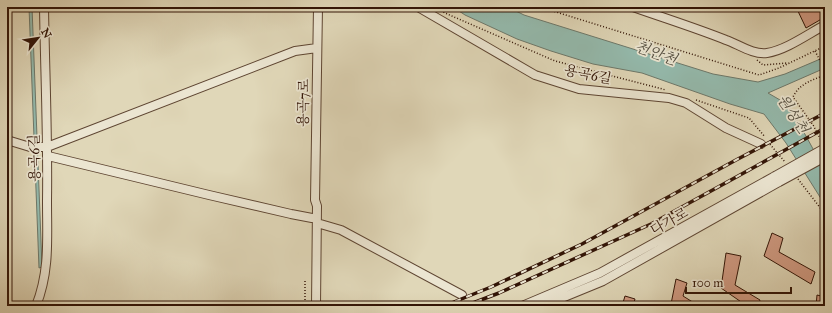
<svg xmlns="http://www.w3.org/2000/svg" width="832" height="313" viewBox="0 0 832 313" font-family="'IM FELL Great Primer','Noto Serif KR',serif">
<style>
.water{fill:#94baad;stroke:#6d786a}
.building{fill:#d09a82;stroke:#321406}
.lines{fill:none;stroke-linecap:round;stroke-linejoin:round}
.minor-casing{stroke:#5e4532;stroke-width:10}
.path{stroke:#321406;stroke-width:1.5;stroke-dasharray:1 2;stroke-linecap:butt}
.minor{stroke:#ebe5d1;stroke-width:8}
.rail-casing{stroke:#321406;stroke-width:3.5}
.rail{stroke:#ebe5d1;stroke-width:2;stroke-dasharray:6;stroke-linecap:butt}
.minor-bridge-casing{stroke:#5e4532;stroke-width:10;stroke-linecap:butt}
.minor-bridge{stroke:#ebe5d1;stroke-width:8}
.labels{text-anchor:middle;stroke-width:3.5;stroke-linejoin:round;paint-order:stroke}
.street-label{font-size:14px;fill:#321406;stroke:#ebe5d1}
.water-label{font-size:15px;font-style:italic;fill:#544e40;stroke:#ebe5d1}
</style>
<rect width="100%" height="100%" fill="#e0d7b8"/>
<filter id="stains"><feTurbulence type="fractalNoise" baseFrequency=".005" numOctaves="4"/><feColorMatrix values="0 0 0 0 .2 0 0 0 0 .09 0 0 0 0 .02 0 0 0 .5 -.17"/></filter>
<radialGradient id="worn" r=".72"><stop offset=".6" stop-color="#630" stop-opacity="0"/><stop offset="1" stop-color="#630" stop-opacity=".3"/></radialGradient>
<path class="water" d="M29,7H32L42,267L39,268Z
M453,7H508L524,15L713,74L758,82L785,74L825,57V68L768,93L787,104L806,136L825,171V205L786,143L764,114L730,104L642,73L593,64L551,51L517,39L465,15Z"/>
<path class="building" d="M796,7H819L825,17L806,28Z
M772,233L783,238L779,252L815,272L811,284L764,256Z
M726,253L741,256L735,285L760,300L758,306H747L721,288Z
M676,279L687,283L683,296L699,306H674L671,304Z
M817,295L825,297V306H816Z
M625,296L635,299L633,306H622Z"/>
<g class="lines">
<defs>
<path id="minor" d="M418,7L535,75L579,89L669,98L686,103L726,128L761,144
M633,7C664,18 696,28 726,40C738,44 753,55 767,53C786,50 808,34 825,25
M7,140L30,147H47L295,51L317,48
M48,156L209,195L291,214L312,218
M317,223L341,230L462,295
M36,306C50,271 47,238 47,201C48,137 45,72 44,7
M316,306L317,206L315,200L318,7
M522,306L600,273L775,176
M542,306L603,281L779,182"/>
</defs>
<use href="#minor" class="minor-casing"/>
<path class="path" d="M436,7L445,13L555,61L666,90
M540,7L759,75L779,68L825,46
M815,51L825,70
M757,60L763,65L787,63
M696,100L749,118L765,137
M768,142L785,162
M822,142L813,125L793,97C799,84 812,80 825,75
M798,179L825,214
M305,306V280"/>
<use href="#minor" class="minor"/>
<defs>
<path id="rail" d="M444,306L491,287L582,244L736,160L825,113
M465,306L499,293L651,224L825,128"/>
</defs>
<use href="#rail" class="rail-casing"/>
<use href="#rail" class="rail"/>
<defs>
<path id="minor-bridge" d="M775,176L825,148
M779,182L825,157"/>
</defs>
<use href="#minor-bridge" class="minor-bridge-casing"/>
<use href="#minor-bridge" class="minor-bridge"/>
</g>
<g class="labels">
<g class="street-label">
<text transform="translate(588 74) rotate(11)" y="5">용곡6길</text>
<text transform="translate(303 103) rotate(-89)" y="5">용곡7로</text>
<text transform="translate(34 158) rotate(-91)" y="5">용곡6길</text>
<text transform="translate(669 221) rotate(-29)" y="5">다가로</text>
</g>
<g class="water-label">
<text transform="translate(656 53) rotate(20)" y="5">천안천</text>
<text transform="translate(793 114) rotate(56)" y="5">원성천</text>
</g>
</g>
<rect width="832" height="313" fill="none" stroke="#e0d7b8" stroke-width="24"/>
<rect x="8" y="8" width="816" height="297" fill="none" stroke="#321406" stroke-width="2"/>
<rect x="12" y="12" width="808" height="289" fill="none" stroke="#321406"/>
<g transform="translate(38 38) rotate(60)" stroke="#ebe5d1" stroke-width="3" paint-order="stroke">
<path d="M0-3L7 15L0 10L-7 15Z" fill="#321406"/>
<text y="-6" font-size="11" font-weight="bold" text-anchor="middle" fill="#321406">N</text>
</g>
<path d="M686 287v6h105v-6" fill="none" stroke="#321406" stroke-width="2"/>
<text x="692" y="287" font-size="12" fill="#321406" stroke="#ebe5d1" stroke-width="3" paint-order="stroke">100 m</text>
<rect width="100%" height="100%" filter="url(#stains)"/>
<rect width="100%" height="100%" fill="url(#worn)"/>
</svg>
